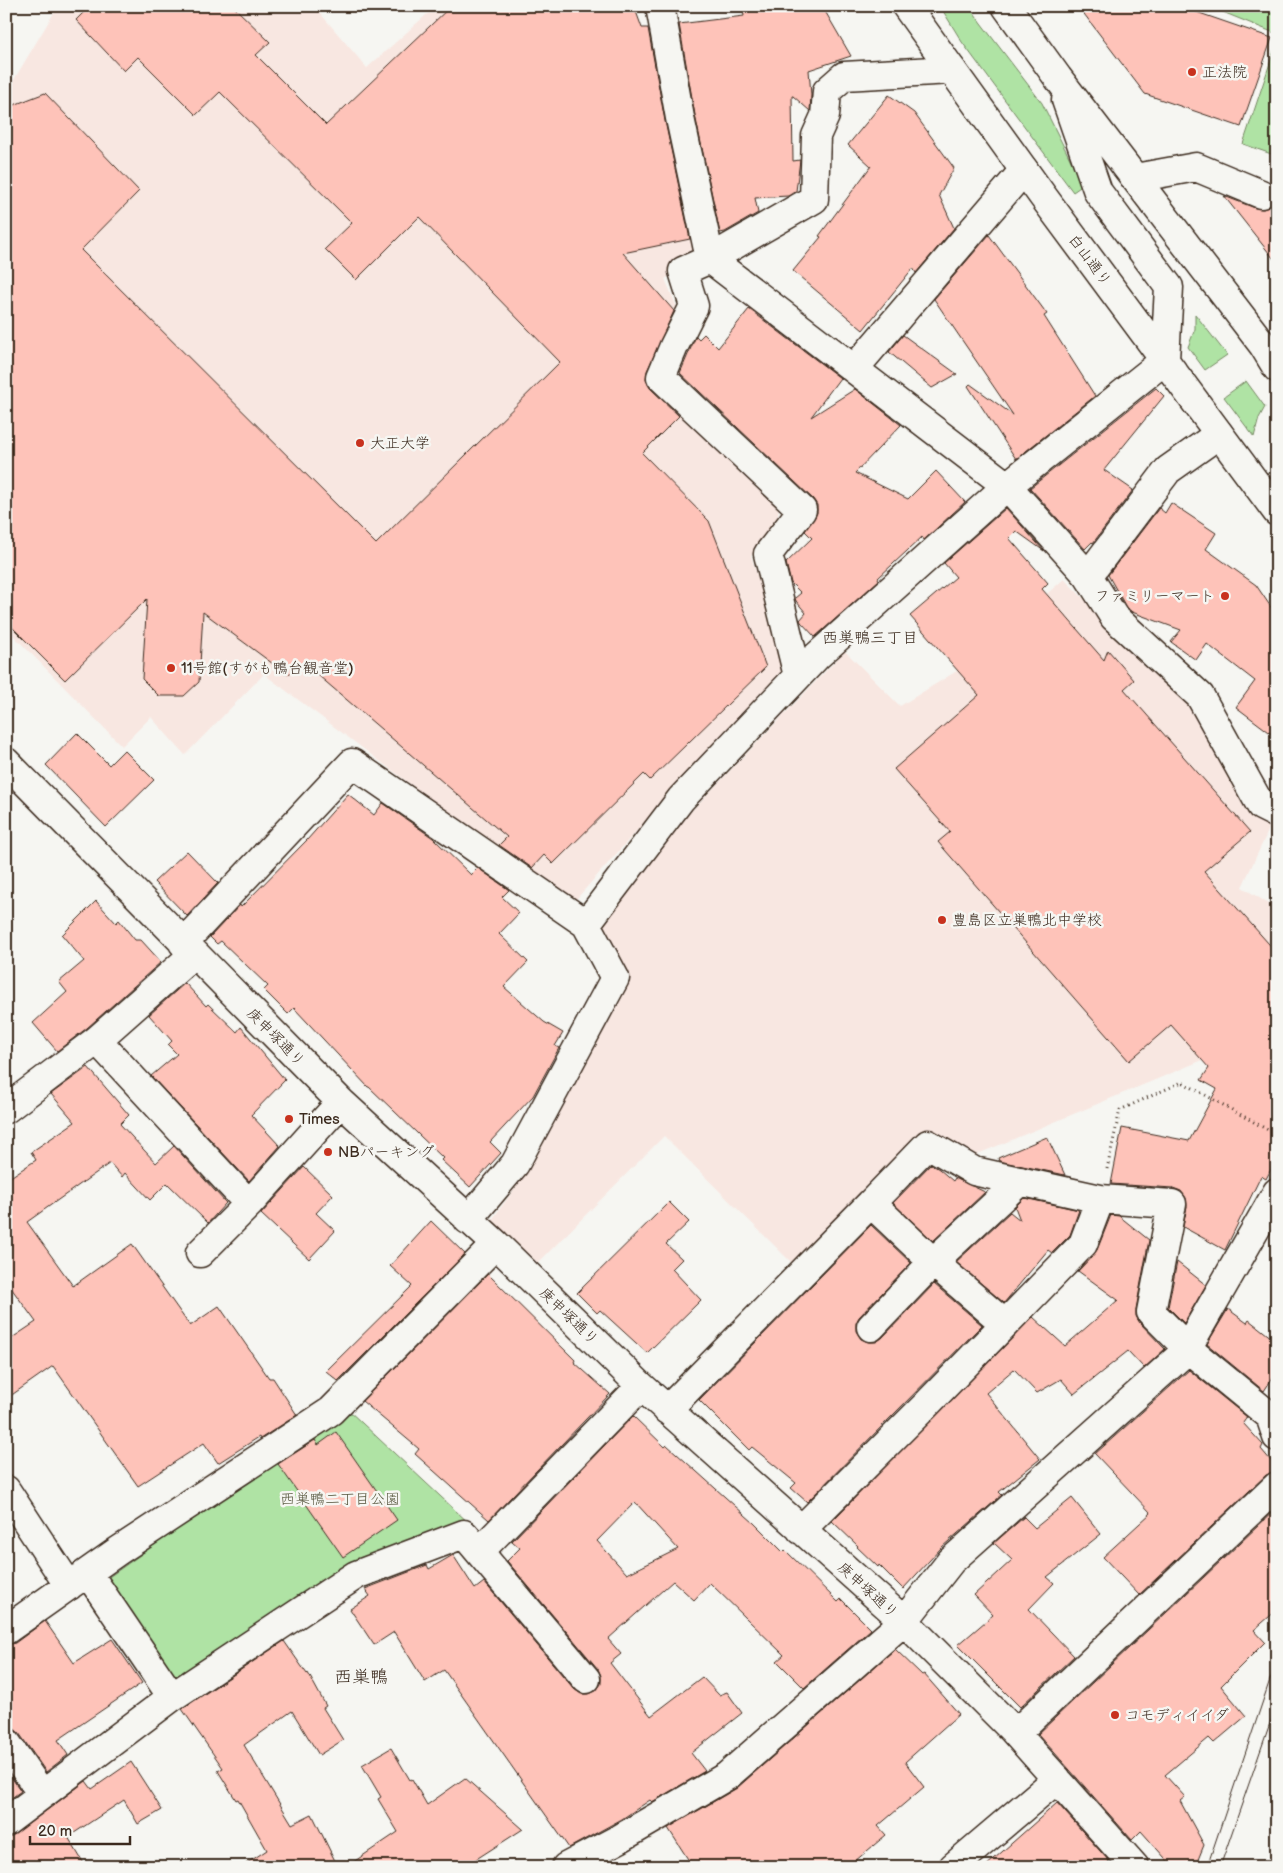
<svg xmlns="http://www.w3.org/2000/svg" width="1283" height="1873" viewBox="0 0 1283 1873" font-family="'Balsamiq Sans','Klee One',sans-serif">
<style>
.built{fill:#f8e7e1}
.green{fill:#afe3a4;stroke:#758661}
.building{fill:#fec3b9;stroke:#3b2a1e;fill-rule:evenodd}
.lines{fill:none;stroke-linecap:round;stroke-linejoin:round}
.minor-casing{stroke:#3b2a1e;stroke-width:31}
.highway-casing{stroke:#3b2a1e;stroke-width:31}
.path{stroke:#3b2a1e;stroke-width:3;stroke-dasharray:1 4;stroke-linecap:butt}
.minor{stroke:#f6f6f2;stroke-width:28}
.highway{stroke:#f6f6f2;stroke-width:28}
.tram{stroke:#3b2a1e;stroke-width:1}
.poi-dot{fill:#c8321e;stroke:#f6f6f2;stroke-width:2}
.labels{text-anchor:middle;stroke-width:5;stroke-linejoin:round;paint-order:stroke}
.poi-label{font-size:15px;fill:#3b2a1e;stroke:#f6f6f2;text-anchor:start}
.street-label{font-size:15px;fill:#3b2a1e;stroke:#f6f6f2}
.park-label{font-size:15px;fill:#585840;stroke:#f6f6f2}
.neighbourhood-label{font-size:16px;fill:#3b2a1e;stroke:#f6f6f2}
.quarter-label{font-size:18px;fill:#3b2a1e;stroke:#f6f6f2}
</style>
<rect width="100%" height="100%" fill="#f6f6f2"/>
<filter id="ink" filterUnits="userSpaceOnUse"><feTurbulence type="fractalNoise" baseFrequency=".02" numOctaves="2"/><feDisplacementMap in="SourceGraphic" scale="10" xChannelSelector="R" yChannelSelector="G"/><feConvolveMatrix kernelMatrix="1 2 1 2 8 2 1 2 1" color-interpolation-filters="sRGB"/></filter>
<g filter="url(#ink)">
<path class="built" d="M58,6H314L367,68L436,6H554L622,72L659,65L697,258L665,279L682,319L674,335L650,352L647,379L779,507L777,522L751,556L788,671L672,791L571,905L264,674L185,755L151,717L122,746L6,628V93Z
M1064,579L1204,717L1270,827L1242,887L1277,909V1029L973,1156L937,1132L917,1136L795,1266L664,1136L538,1263L491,1221L526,1173L624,981L600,931L679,824L845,651L900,706L960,669Z"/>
<path class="green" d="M940,6H968L1042,103L1083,185L1073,192L962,42Z
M1208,6H1277V34Z
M1277,42V156L1243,144Z
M1195,314L1227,355L1205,370L1188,347L1195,329Z
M1246,381L1265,407L1259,418L1254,437L1224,397Z
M347,1409L471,1525L177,1681L106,1579Z"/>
<path class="building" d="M90,6H233L270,42L256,55L326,125L451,6H634L642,28H648L665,121L690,239L623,253L674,311L647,371L646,380L650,388L679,416L642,453L709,521L766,667L650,780L644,774L553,864L544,855L532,868L499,845L507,837L312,670L309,673L300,664L288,675L203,612L199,682L184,696H159L142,679L147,599L65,680L6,621V108L45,93L139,191L81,250L376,544L560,362L419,217L356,280L325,249L352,223L220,92L196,115L138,57L124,71L76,20Z
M742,6H822L851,56L809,70L811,95L810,111L793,96H792L793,161L800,160L796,191L788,196L755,198L758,213L725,232L720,233L695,115L679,24L744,16Z
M1078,6H1179L1272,38L1241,127L1145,94Z
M889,95L914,113L954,168L939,195L954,228L916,273L913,268L863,330L793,271L821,237L819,236L871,166L848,145Z
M1224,196L1255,208L1263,209L1269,207L1277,211V263Z
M989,235L1047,314L1044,316L1095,396L1016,459L968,386L970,384L1013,415L934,299Z
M749,309L840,378L811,417L855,389L901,425L855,473L908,499L936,471L965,502L924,540L922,537L878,578L879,580L815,637L801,622L800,620L806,613L796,601L795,598L801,593L791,583L786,563L812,538L805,531L817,513V505L813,499L680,373L696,336L699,339L704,334L718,348Z
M903,335L957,374L932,388L889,352Z
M1156,388L1164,396L1104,470L1133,490L1093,543L1092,542L1085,549L1030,488Z
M1171,503L1216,533L1206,549L1256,585L1277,616V738L1236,707L1255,681L1207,644L1196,660L1171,642L1181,630L1132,612L1126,607L1108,575L1159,508L1165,513Z
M1006,508L1044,551L1016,531L1009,538L1048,583L1042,589L1104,660L1108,650L1134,680L1124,689L1250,832L1204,871L1277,953V1158L1266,1179L1261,1176L1225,1250L1183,1227L1187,1206L1186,1198L1181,1191L1173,1188L1111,1184L1122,1128L1189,1141L1217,1089L1201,1080L1209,1068L1171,1025L1129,1061L938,842L950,832L894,769L979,695L910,616L956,577L944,563Z
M77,733L109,765L124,750L154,780L106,827L46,765Z
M348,794L374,815L383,803L433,838L471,875L478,868L509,890L502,897L519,913L499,934L528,962L504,987L544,1022L563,1033L555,1046L559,1048L533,1096L490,1142L501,1153L470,1187L441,1160L443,1158L369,1087H368L294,1008L288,1014L264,990L268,986L221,941L217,944L210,937L240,905L241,907L307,840Z
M187,851L218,883L187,916L154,882Z
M96,901L116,923L119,920L135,940H141L161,962L87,1028L57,1051L33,1023L67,992L59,982L84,961L62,935Z
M185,983L206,1006L208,1004L237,1032L241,1027L285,1080L251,1115L280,1146L249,1181L151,1076L177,1054L168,1045L172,1041L149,1015Z
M88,1067L129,1115L120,1124L156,1163L174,1146L226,1203L208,1223L167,1183L150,1200L125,1173L122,1177L110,1163L27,1222L73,1286L132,1244L190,1326L219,1306L269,1378H273L297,1415L260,1439L259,1437L218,1463L204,1443L138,1486L53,1366L6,1399V1342L36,1322L6,1281V1180L36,1160L31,1152L75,1122L51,1094Z
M1047,1137L1065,1175L999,1161L998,1158Z
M931,1164L939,1169L953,1181L955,1178L985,1192L933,1241L893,1203Z
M304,1167L333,1195L316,1213L335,1231L309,1259L261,1214Z
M1024,1198L1079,1210L1070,1235L1052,1253L1048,1250L1004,1303L956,1262L1010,1212L1020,1220L1015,1207Z
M669,1202L689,1222L666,1244L682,1259L672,1269L701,1300L647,1353L600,1310L597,1313L577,1293Z
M1111,1215L1119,1216L1149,1240L1136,1309V1316L1140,1323L1165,1349L1144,1368L1128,1351L1074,1394L1061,1379L1037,1393L1014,1369L986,1393L1040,1459L999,1492L1002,1495L942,1547L903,1589L879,1565L878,1567L857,1547L858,1546L832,1521L1033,1317L1065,1346L1118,1300L1078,1271L1097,1250Z
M431,1221L465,1254L338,1381L326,1371L412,1286L390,1266Z
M871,1225L911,1263L859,1317L856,1323V1331L861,1339L868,1342H876L882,1338L934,1284L982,1325L807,1502L791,1488L796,1483L752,1447L749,1450L699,1400Z
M1177,1262L1206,1285L1184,1323L1168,1307Z
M488,1274L575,1360L574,1362L610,1394L489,1520L415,1454L419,1449L362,1401Z
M1228,1309L1247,1323L1249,1320L1277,1342V1371L1264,1391L1207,1344Z
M1189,1370L1247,1417L1243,1423L1263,1445L1261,1449L1277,1468V1471L1266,1475L1139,1595L1103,1557L1151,1513L1095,1454Z
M633,1416L665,1447L667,1445L754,1523L783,1552L785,1550L838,1602L841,1599L871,1629L804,1688L777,1661L784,1655L710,1583L694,1600L673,1581L608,1639L621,1654L610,1663L651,1716L702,1677L719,1695L727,1692L742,1713L691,1753L705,1771L652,1802L650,1800L622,1819L569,1848L444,1670L425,1682L394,1632L374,1645L350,1609L370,1596L365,1589L427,1565L429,1569L453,1555L475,1589L484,1582L574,1689L581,1694H589L596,1691L601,1684V1676L598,1669L507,1561L520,1548L512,1541ZM635,1502L678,1549L627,1574L597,1541Z
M336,1432L397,1520L343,1557L278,1464L315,1440L318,1445Z
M1072,1498L1101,1534L1047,1577L1054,1583L1029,1609L1074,1656L1020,1707L958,1645L993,1615L974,1595L1012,1560L994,1543L1024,1517L1035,1528Z
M1277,1508V1610L1254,1630L1265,1642L1221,1686L1246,1716L1214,1743L1209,1738L1165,1775L1185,1797L1180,1801L1204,1845L1195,1867H1173L1141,1831L1132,1840L1038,1734Z
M45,1621L74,1663L112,1639L142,1683L58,1740L68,1755L46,1772L19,1733L13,1728L6,1727V1645L15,1643Z
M284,1641L307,1674L308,1673L326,1706L323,1708L343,1740L319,1755L292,1711L244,1745L292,1824L312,1814L338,1867H241L267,1850L238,1799L236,1800L218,1771L223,1768L182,1709Z
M895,1649L922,1675L924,1674L959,1714L905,1762L924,1787L878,1826L886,1835L848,1867H693L668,1828L737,1788Z
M391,1748L410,1780L412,1779L427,1805L465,1778L523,1829L464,1867H346L398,1832L378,1799L381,1797L362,1765Z
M131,1762L162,1810L138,1824L124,1800L68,1837L86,1867H6V1837L15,1834L86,1781L92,1789Z
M6,1770L21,1791L6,1802Z
M1057,1803L1109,1861L1103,1867H985Z"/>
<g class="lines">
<defs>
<path id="minor" d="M660,6L680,118L710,259L1007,486L1088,576L1114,617L1200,696L1261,806L1277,814
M1135,178L1196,167L1261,194
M854,369L1024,170
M1088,576L1168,470L1219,434
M798,676L768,554L802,510L661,377L674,346L694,306L683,271L710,259L814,199L816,136L825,116L827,91L844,76L952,70
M6,762L341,1102L496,1244L641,1386L904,1621L1012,1729L1135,1867
M586,924L681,799L817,656L1007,486L1165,360
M183,943L352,763L586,924L615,978L515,1164L468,1220
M97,1040L249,1204
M6,1109L97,1040L194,954
M200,1253L249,1204L341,1102
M1005,1324L933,1262L871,1203L928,1144L974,1171L1100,1199L1172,1204L1151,1312L1187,1348L1270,1416L1277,1437
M871,1327L933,1262L1020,1181
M667,1410L871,1203
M6,1490L69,1586
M801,1530L925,1406L1083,1244L1100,1199
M480,1551L641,1386
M88,1573L172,1697
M6,1630L118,1551L331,1411L496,1244
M1016,1733L1277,1486
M6,1742L42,1794
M6,1822L172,1697L356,1575L464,1534L586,1679
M566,1867L619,1839L727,1776L904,1621L951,1561L1185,1352L1277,1192
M953,1867L1057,1779"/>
<path id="highway" d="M906,6L1042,195L1277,512
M1006,6L1058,78L1263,345L1277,368
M1066,100L1098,192L1169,287L1165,360"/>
</defs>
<use href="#minor" class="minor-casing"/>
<use href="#highway" class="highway-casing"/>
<path class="path" d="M1107,1169L1120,1110L1182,1082L1277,1135"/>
<use href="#minor" class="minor"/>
<use href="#highway" class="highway"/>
<path class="tram" d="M1207,1867L1277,1659
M1220,1867L1277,1703"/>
</g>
</g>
<g class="poi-dot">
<circle cx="1192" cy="72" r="5"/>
<circle cx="360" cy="443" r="5"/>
<circle cx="1225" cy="596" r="5"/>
<circle cx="171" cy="668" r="5"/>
<circle cx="942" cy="920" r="5"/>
<circle cx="289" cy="1119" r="5"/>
<circle cx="328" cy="1152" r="5"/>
<circle cx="1115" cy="1715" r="5"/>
</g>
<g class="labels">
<g class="poi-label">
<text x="1202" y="77">正法院</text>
<text x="370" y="448">大正大学</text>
<text x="1215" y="601" text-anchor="end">ファミリーマート</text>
<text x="181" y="673">11号館(すがも鴨台観音堂)</text>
<text x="952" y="925">豊島区立巣鴨北中学校</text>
<text x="299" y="1124">Times</text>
<text x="338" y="1157">NBパーキング</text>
<text x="1125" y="1720">コモディイイダ</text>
</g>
<g class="street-label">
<text transform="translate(1090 260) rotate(53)" y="5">白山通り</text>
<text transform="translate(276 1037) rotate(45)" y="5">庚申塚通り</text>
<text transform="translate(569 1316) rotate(44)" y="5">庚申塚通り</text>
<text transform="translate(868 1590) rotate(42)" y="5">庚申塚通り</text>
</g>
<g class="park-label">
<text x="340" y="1504">西巣鴨二丁目公園</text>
</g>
<g class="neighbourhood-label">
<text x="870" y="643">西巣鴨三丁目</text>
</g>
<g class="quarter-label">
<text x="361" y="1683">西巣鴨</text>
</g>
</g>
<rect width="1283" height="1873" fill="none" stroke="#f6f6f2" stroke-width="25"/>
<rect x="12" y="12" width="1258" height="1848" fill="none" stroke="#3b2a1e" stroke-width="2" filter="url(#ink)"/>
<path d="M30 1836v8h100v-8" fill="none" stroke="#3b2a1e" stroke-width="2.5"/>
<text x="38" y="1836" font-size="15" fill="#3b2a1e" stroke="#f6f6f2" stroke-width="4" paint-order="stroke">20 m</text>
</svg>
